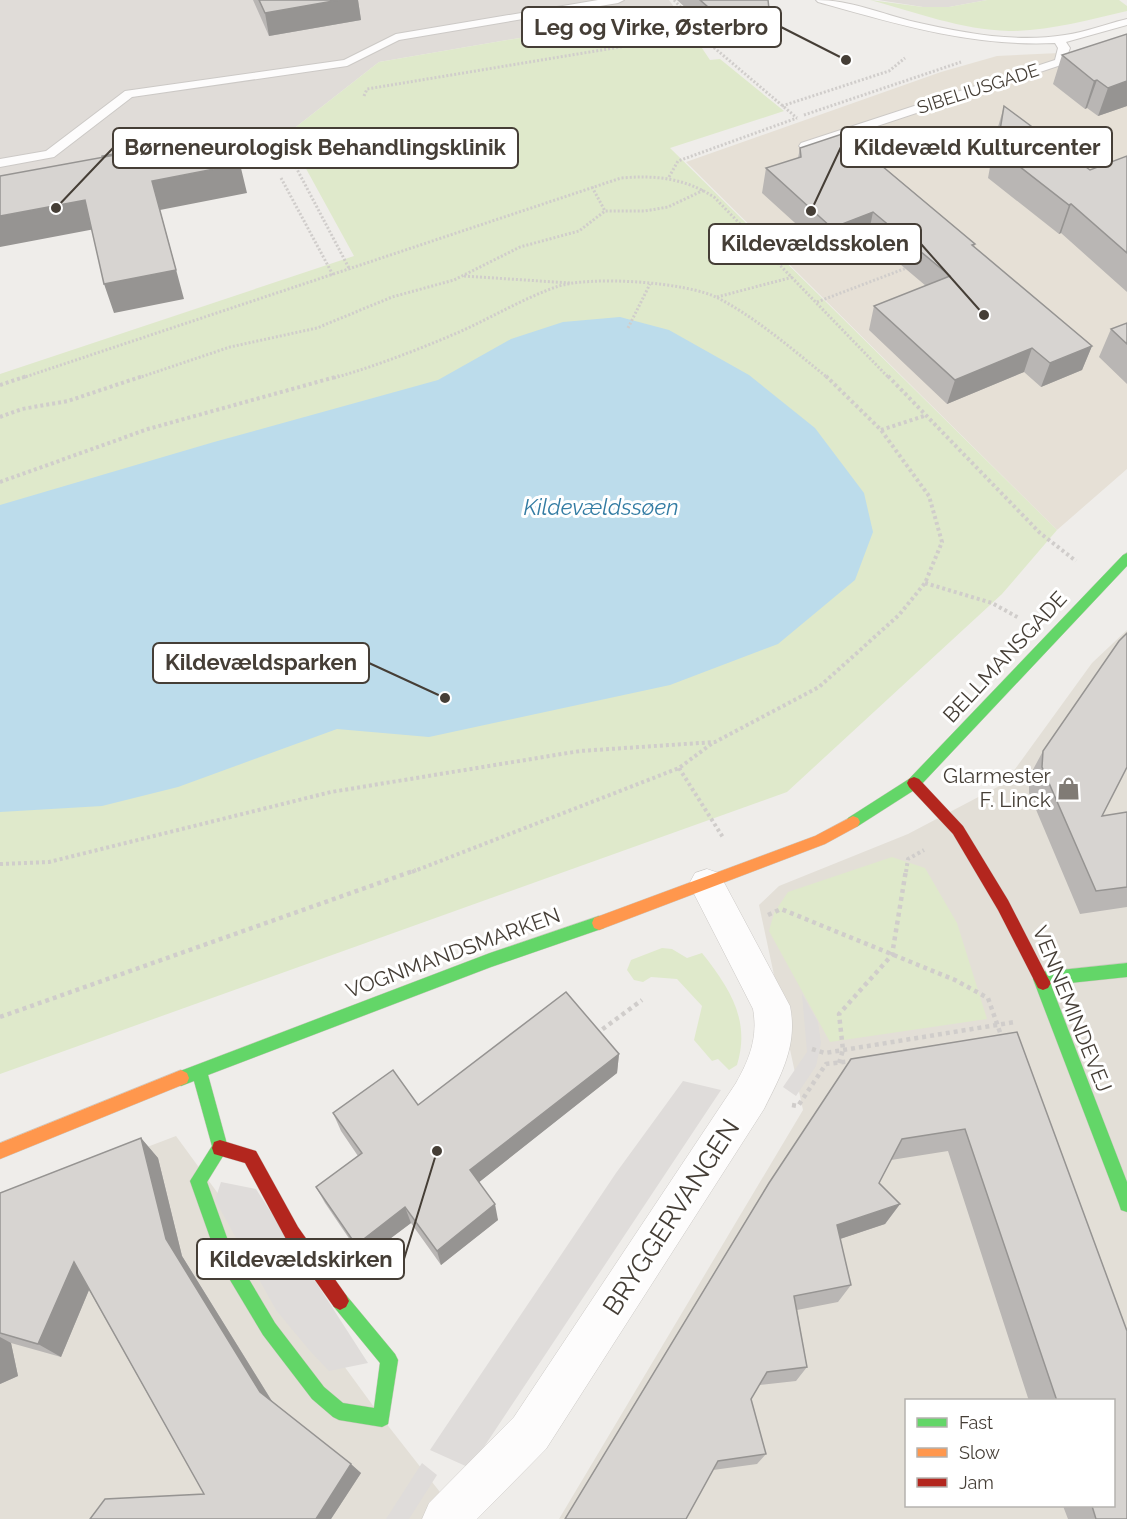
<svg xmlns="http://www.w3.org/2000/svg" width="1127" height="1519" viewBox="0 0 1127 1519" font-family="Raleway,sans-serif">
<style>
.residential{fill:#e3dfd7;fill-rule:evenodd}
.industrial{fill:#e0dcd8}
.education{fill:#e6e0d6}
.green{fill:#dfe9cb}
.parking{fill:#dfdcda}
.water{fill:#bcdceb}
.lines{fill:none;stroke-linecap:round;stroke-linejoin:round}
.lane-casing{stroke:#ccc9c6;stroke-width:2}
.street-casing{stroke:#ccc9c6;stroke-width:1}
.fast-casing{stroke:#cec9c1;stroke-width:1}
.slow-casing{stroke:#cec9c1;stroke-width:1}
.jam-casing{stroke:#cec9c1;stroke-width:1}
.path-far2{stroke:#d0cdcb;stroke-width:3;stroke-dasharray:2 2;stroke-linecap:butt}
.path-far1{stroke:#d0cdcb;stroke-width:4;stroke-dasharray:3 3;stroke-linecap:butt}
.path{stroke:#d0cdcb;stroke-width:4.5;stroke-dasharray:4 4;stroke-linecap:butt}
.lane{fill:#fdfcfc;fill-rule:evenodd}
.street{fill:#fdfcfc;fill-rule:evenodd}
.fast{fill:#63d668;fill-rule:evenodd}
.slow{fill:#ff974d;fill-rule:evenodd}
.jam{fill:#b3261e;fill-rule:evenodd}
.wall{fill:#b9b6b4}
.shaded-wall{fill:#969492}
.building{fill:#d7d4d1;stroke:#969492;stroke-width:1.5}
.labels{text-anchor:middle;stroke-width:6;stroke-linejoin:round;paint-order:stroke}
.far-street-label{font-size:18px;fill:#453e36;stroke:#fff}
.street-label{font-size:21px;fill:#453e36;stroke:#fff}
.poi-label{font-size:21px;fill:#453e36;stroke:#fff;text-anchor:end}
.water-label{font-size:22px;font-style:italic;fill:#337ca3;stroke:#fff}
.near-street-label{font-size:26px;fill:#453e36;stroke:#fff}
.leader{fill:none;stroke:#453e36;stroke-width:2}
.callout-dot{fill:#453e36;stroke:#fff;stroke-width:2}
.callout{fill:#fff;stroke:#453e36;stroke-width:2}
.callout-label{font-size:22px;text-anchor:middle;font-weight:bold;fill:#453e36}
</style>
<rect width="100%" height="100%" fill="#efedea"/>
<path class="residential" d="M1127,630V1519H559L803,1110L759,905L779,886L908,834L1005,783L1092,663ZM906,1400H1114V1506H906Z
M176,1136L382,1418L461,1519H0V1203Z"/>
<path class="industrial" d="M0,0H669L677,11L379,62L287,134L0,184Z
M878,0H987L949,7H923Z"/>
<path class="education" d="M1127,41V469L1057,530L686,162L941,72L997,56L1081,52Z"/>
<path class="green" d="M870,0L923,7H949L987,0H1119L1127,6V11C1088,20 1049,31 1009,31C962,30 915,12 870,0Z
M677,11L710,60L720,59L784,111L670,148L1057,530L1002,594L787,792L0,1074V374L354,256L287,134L379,62Z
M892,857L925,868L957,923L987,1019L830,1042L769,931L774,913L788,892Z
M662,948L672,949L687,958L702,953C729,987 751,1020 737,1065L729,1070L718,1059L712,1061L694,1040L702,1006L677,979L651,977L643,982L634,980L627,970L631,960Z"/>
<path class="parking" d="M802,994L818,1022L821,1043L816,1066L796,1096L783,1087L807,1052Z
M683,1081L721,1090L470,1468L430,1450L616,1173Z
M221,1182L256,1189L368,1363L329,1371L310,1351L276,1310L215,1200Z
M422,1463L437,1475L409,1519H386Z"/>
<path class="water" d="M620,317L669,330L749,375L815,428L864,493L873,532L855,580L778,644L670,685L429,737L337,729L178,787L102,806L0,812V505L214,442L438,380L511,339L563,322Z"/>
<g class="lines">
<defs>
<path id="lane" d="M598,0H624L618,3L399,40L347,66L132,97L54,157L0,167V159L46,151L125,91L344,60L396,34Z
M816,0C850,0 882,14 915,22C963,33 1015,43 1065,35C1086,32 1106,24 1127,19V25L1066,42L1070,48L1064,64L805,150L799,146L801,143L1055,60L1058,48L1055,43C973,47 896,24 818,2Z"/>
<path id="street" d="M707,869L719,873L790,1006C798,1045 781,1075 764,1109L546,1449L477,1519H422L429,1503L514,1417L736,1083C750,1058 758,1037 753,1009L689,884L695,873Z"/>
<path id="fast" d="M1127,553V566L919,787L858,826L853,828L848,826L846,822L848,818L909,779L1123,555Z
M599,916L604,918L606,923L604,928L491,967L208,1075L228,1148L207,1182L231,1249L275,1323L324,1387L343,1403L374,1408L380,1363L334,1307L331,1301L334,1295L340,1292L346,1295L395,1354L398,1360L388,1424L382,1427L339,1420L333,1417L312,1399L263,1335L218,1260L190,1181L212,1146L194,1081L181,1086L175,1083L173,1078L175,1073L490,953Z
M1127,963V977L1051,985L1127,1182V1212L1121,1210L1119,1204L1033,979L1036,974L1041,972Z"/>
<path id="slow" d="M853,816L858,818L860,822L858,826L825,844L599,930L594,928L592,923L594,918L815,836Z
M181,1070L187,1073L189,1078L187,1083L0,1159V1143Z"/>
<path id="jam" d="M914,777L919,779L963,826L1008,900L1048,978L1051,983L1048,988L1043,990L1038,988L998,910L953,834L909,787L907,783L909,779Z
M220,1140L256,1151L298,1227L346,1295L349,1301L346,1307L340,1310L334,1307L286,1239L245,1163L214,1154L212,1148L214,1142Z"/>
</defs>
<use href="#lane" class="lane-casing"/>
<use href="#street" class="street-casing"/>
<use href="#fast" class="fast-casing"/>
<use href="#slow" class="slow-casing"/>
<use href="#jam" class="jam-casing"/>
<path class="path-far2" d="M674,0L708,36L704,39
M364,96L367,89L698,34L797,118
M782,106L889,71L905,58
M804,115L961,62
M279,135L350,270
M669,177L678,161L797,118
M281,178L333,275
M592,187L605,211
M464,276L570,283
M717,297L793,277
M817,302L909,267
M628,328L650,284
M22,378L621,178C656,175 684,178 714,197L889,378
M138,378L230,347L317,328L392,297L454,280L520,247L579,231L605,211H645L668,207L704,190
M334,378C376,366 417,350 457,333C491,318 522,299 556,287C589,275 687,282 718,298C758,319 793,350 828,378"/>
<path class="path-far1" d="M888,376L1040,533L1076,561
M0,385L27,376
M0,417L22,409L68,401L143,376
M881,430L924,416
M0,482L148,429L339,376
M925,583L992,603L1019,618
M679,768L724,839
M0,864L49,862L331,792L580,751L715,742L819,687L899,615L925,583L942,542L929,496L881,430L826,376
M412,872L679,768L714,742
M906,872L908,859L924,850"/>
<path class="path" d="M768,915L781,909L955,980L988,998L1002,1038
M0,1017L416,870
M596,1034L642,1000
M812,1049L825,1053L1015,1022
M839,1063L843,1050L839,1014L892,955L906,870
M792,1105L798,1106L826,1064L852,1061"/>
<use href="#lane" class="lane"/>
<use href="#street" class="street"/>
<use href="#fast" class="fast"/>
<use href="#slow" class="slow"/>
<use href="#jam" class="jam"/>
</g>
<path class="wall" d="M253,0H358L361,20L269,36Z
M677,0H768L769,9L766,28L722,41Z
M1127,34V106L1098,116L1087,108L1085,109L1053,84L1062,55Z
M1004,106L1090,170L1127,156V292L1061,233L1059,234L988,178L996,134Z
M800,148L878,160V162L975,244L974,247L1092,346L1082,370L1041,387L1024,372L947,404L869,330L874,306L926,286L868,237L827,252L762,193L766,168L798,158Z
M1127,323V384L1099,357L1111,329Z
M1043,751L1102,816L1127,812V907L1080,914L1029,793V777Z
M1017,1032L1127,1331V1519H1068L1063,1506H1113V1401H1029L948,1151L891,1160L879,1183L900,1204L885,1224L840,1239L851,1285L838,1302L797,1310L807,1367L796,1381L759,1385L751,1399L766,1454L757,1464L713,1470L686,1519H565L769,1183L851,1059Z
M619,1054L617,1073L479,1182L498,1220L441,1265L411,1223L363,1259L325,1203L316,1187L358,1156L341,1131L333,1113L418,1105Z
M141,1138L158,1158L182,1256L272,1401L361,1473L331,1519H90L204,1494L89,1290L61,1357L11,1343L18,1376L0,1384V1193Z"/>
<path class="shaded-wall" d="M339,0H358L361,20L269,36L265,13Z
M769,9L766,28L722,41L724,21Z
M1097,80L1087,108L1085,109L1094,81Z
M1127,81V106L1098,116L1108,88Z
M240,164L247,193L160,210L184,299L114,313L104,284L152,181Z
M85,200L95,229L0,247V216Z
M1071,204L1061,233L1059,234L1069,205Z
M873,212L868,237L827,252L832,228Z
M1092,346L1082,370L1041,387L1050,363Z
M1032,348L1024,372L947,404L955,380Z
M619,1054L617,1073L473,1187L470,1170Z
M141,1138L158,1158L182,1256L273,1403L260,1392L166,1239Z
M495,1204L498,1220L441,1265L437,1251Z
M900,1204L885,1224L825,1244L837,1225Z
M405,1207L411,1223L363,1259L356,1245Z
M74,1262L94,1278L61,1357L38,1344Z
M0,1337L11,1343L18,1376L0,1384Z
M351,1464L361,1473L331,1519H316Z"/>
<path class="building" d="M259,0H339L265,13Z
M700,0H768L769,9L724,21Z
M1127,34V81L1108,88L1097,80L1094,81L1062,55Z
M1004,106L1090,170L1127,156V253L1071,204L1069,205L997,149Z
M230,134L240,164L152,181L176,270L104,284L85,200L0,216V176Z
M842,134L878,160L876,161L975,244L972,245L1092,346L1050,363L1032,348L955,380L874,306L950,276L873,212L832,228L766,168L801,157L800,148Z
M182,141V142L102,157V156Z
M1127,323V344L1111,329Z
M1127,633V767L1102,816L1127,812V887L1096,891L1042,767L1043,751L1119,641Z
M566,992L619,1054L470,1170L495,1204L437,1251L405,1207L356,1245L316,1187L362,1153L333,1113L393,1070L418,1105Z
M1017,1032L1127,1331V1519H1096L1092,1506H1113V1401H1057L965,1129L902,1139L879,1183L900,1204L837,1225L851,1285L794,1296L807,1367L767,1372L751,1399L766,1454L718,1461L686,1519H565L769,1183L851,1059Z
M141,1138L166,1239L260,1392L351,1464L316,1519H90L105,1499L204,1494L74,1262L38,1344L0,1333V1193Z"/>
<defs>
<symbol id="shop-bare" viewBox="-9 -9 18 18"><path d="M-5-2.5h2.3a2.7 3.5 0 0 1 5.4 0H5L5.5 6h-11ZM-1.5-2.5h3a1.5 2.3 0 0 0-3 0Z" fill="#807b75" stroke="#fff" stroke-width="2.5" paint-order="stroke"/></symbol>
</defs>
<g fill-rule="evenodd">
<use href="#shop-bare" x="1052" y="772" width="33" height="33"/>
</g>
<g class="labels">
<g class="far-street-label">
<text transform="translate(978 89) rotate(-18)" y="6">SIBELIUSGADE</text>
</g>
<g class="street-label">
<text transform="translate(1005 657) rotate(-47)" y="7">BELLMANSGADE</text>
<text transform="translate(453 953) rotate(-20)" y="7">VOGNMANDSMARKEN</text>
<text transform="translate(1072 1009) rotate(68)" y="7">VENNEMINDEVEJ</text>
</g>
<g class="poi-label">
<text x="1051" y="783">Glarmester<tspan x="1051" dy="24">F. Linck</tspan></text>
</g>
<g class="water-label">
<text x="601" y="515">Kildevældssøen</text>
</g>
<g class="near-street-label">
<text transform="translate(671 1217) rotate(-57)" y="9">BRYGGERVANGEN</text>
</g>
</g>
<path class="leader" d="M846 60L781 27M811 211L841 147M56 208L113 148M984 315L921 244M445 698L369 663M437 1151L404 1259"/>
<g class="callout-dot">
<circle cx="846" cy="60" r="6"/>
<circle cx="811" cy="211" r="6"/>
<circle cx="56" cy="208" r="6"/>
<circle cx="984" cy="315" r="6"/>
<circle cx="445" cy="698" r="6"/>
<circle cx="437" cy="1151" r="6"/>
</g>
<g class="callout">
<rect x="522" y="7" width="259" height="40" rx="6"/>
<rect x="841" y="127" width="271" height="40" rx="6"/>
<rect x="113" y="128" width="405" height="40" rx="6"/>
<rect x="709" y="224" width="212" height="40" rx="6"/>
<rect x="153" y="643" width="216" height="40" rx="6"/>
<rect x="197" y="1239" width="207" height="40" rx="6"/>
</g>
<g class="callout-label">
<text x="651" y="35">Leg og Virke, Østerbro</text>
<text x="977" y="155">Kildevæld Kulturcenter</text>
<text x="315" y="155">Børneneurologisk Behandlingsklinik</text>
<text x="815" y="251">Kildevældsskolen</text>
<text x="261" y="670">Kildevældsparken</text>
<text x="301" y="1267">Kildevældskirken</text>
</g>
<rect x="905" y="1399" width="210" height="108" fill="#ffffff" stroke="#b5b2af" stroke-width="1.5"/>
<rect x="917" y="1418" width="30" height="9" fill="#63d668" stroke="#b5b2af" stroke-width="1.5"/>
<text x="959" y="1429" font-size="18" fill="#453e36">Fast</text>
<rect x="917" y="1448" width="30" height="9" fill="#ff974d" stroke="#b5b2af" stroke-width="1.5"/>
<text x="959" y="1459" font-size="18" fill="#453e36">Slow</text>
<rect x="917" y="1478" width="30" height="9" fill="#b3261e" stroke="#b5b2af" stroke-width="1.5"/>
<text x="959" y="1489" font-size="18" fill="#453e36">Jam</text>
</svg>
